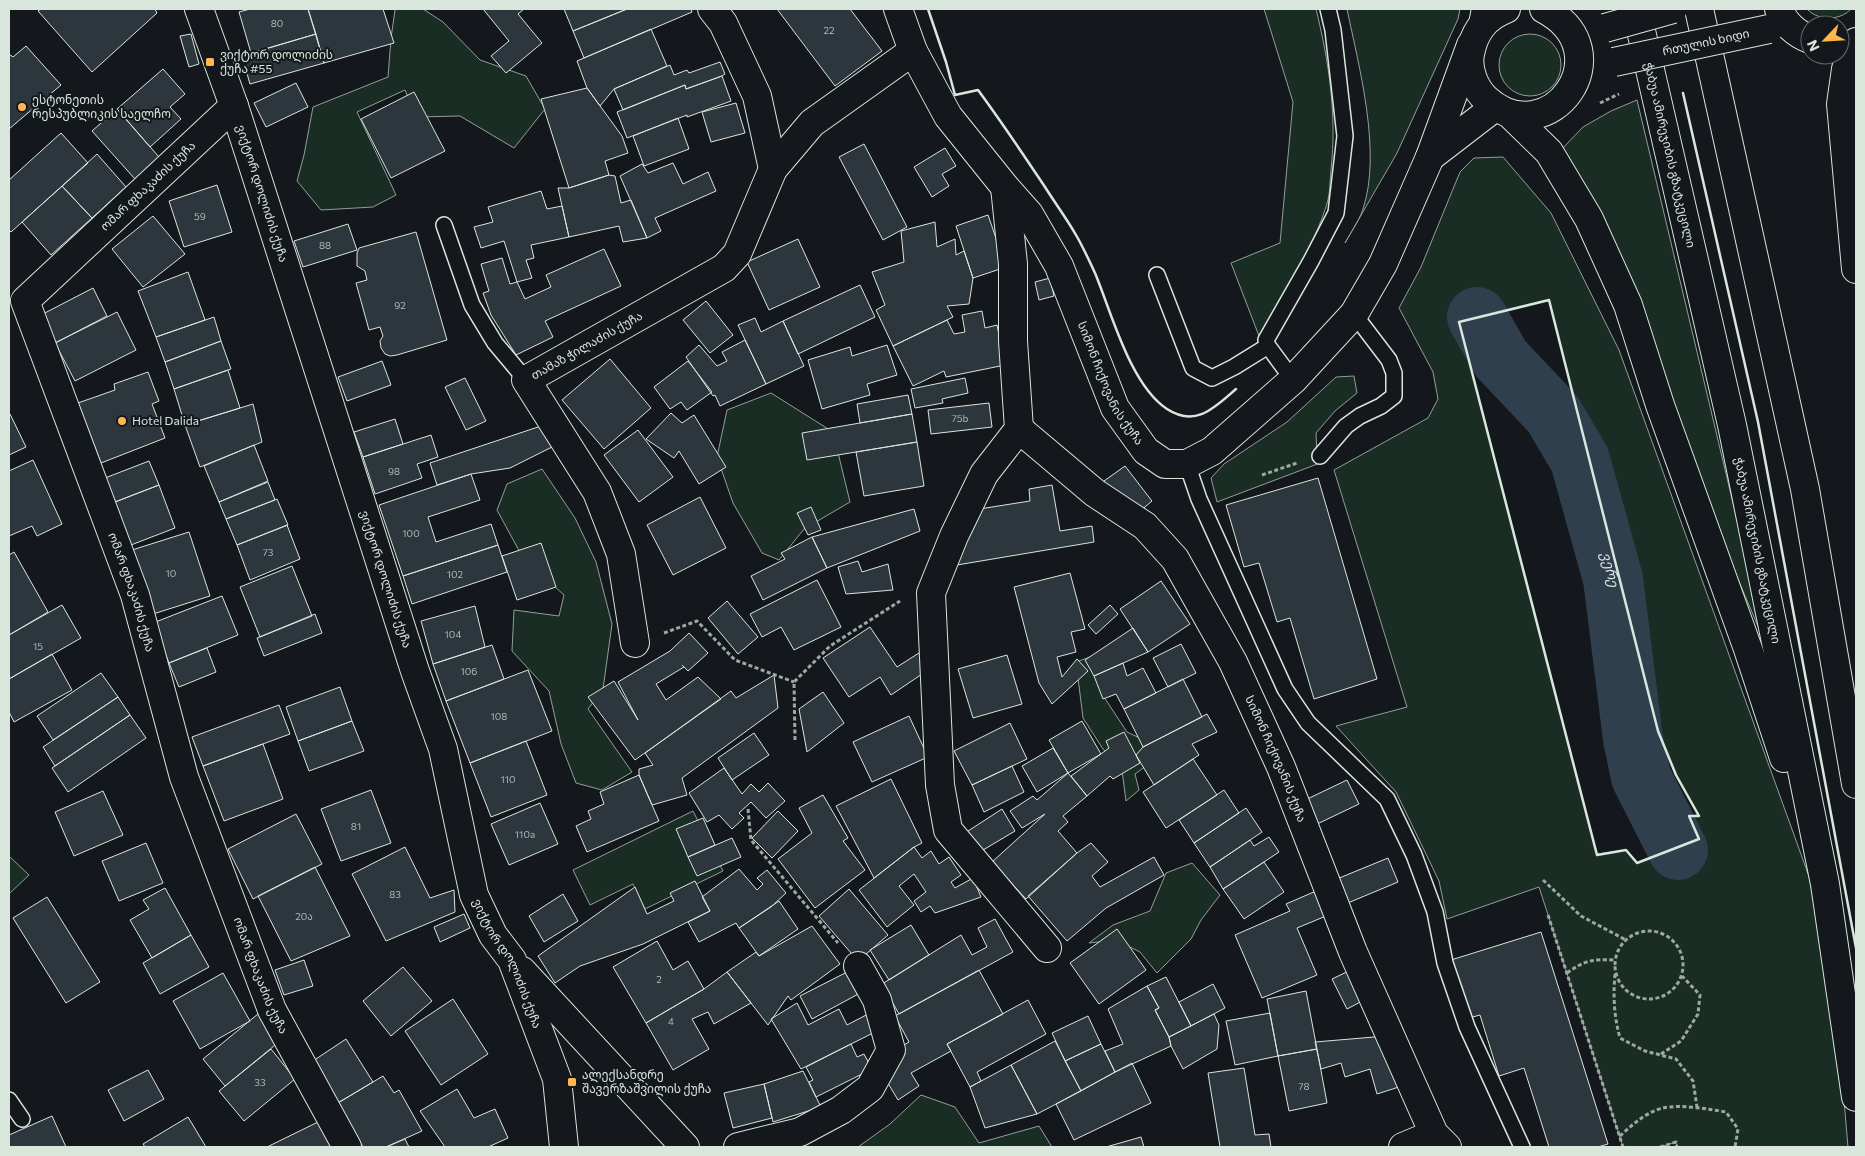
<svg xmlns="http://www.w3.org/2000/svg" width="1865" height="1156" viewBox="0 0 1865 1156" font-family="Commissioner,'Noto Sans Georgian',sans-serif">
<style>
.green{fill:#1a2d24;stroke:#939e99;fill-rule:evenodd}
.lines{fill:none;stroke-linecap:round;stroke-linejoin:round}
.river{stroke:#2f3f4d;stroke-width:60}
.building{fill:#2c363c;stroke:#d8e6dc}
.service-casing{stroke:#d8e6dc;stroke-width:18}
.minor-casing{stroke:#d8e6dc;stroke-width:30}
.tertiary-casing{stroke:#d8e6dc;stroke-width:30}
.secondary-casing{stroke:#d8e6dc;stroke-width:30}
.primary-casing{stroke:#d8e6dc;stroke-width:30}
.path{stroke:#9da8a2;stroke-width:3;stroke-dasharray:4 2.5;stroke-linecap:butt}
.service{stroke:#14181c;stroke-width:15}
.minor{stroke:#14181c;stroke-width:28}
.tertiary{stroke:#14181c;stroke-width:28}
.secondary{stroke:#14181c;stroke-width:28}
.primary{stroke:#14181c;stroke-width:28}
.secondary-bridge-casing{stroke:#d8e6dc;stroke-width:30;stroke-linecap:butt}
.secondary-bridge{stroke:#14181c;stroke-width:28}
.wall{stroke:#d8e6dc;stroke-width:2.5}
.poi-dot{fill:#ffb74d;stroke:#14181c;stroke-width:2}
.labels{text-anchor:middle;stroke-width:4;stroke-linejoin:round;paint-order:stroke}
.number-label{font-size:10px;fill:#adbab4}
.street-label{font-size:12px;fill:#d8e6dc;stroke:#14181c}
.poi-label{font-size:12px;fill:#d8e6dc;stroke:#14181c;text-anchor:start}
.water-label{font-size:14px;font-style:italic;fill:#d8e6dc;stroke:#14181c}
</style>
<rect width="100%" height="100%" fill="#14181c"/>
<path class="green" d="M398,9H423L443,22L480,60L526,76L545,109L514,148L460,116L416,117L405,90L357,112L396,195L373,207L321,210L297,181L304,155L313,107L388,77L391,38L395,10Z
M1264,9H1316C1329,62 1337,115 1331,170C1330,180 1330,191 1328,200C1314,249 1284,292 1259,336L1231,263L1280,243L1293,102Z
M1347,9H1460L1458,19L1397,153L1345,243C1351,232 1359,221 1363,209C1382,152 1359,67 1347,9Z
M1807,9H1851C1840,21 1818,21 1807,9Z
M1499 65a31 31 0 1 1 62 0a31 31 0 1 1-62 0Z
M1637,100L1768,650L1732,565L1640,308L1561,150L1583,127L1611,111Z
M1503,157L1551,213L1619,350L1811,882L1844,1100L1848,1147H1677L1676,1142L1660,1147H1623L1539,887L1447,919L1439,881L1396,792L1336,726L1407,707L1334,470L1428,418L1438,399L1433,372L1399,308L1421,267L1460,172L1474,158ZM1549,300L1658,731L1676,775L1698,815L1689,816L1699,839L1638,863L1626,850L1597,854L1459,323Z
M1354,376L1357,393L1335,411L1316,433L1317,454L1328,460L1217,502L1211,478L1224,464L1287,422L1336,377Z
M771,393L833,432L850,502L804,529L779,560L762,553L733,503L717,457L727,410Z
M542,469L575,518L596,562L612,624L603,689L588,709L632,772L602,790L576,783L561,744L549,691L512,651L514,610L559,616L564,595L523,558L497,510L507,484Z
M1090,657L1102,694L1127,732L1167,751L1135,774L1139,790L1126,801L1122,770L1103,749L1083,718L1076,662Z
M693,811L723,871L645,909L633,884L590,905L573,870Z
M9,856L29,875L9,894Z
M1192,863L1220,895L1201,920L1191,939L1157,973L1140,952L1116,940L1089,943L1113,925L1150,911L1166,873Z
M921,1095L955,1107L979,1143L1039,1126L1052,1147H858L890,1124Z"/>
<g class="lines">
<path class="river" id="s1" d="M1477,317L1501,359L1553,414L1580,460L1613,579L1633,739L1641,777L1678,850"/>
</g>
<path class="building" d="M41,9H155L157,13L92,72L38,11Z
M250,9H308L316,34L251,53L239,12Z
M308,9H383L394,43L324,63Z
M483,9H524L518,14L542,43L506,73L491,56L509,41Z
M564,9H627L573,31Z
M627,9H691L692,12L584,58L573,31Z
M777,9H850L882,51L835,86Z
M651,29L667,66L614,89L600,106L587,88L577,61Z
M191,34L199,64L189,67L180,36Z
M316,34L324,63L250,84L242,56Z
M26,46L61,85L9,129V54L13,57Z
M720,62L725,74L722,76L686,89L685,85L623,110L614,89L670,65L674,75L687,70L689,73Z
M163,69L185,94L170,107L181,119L150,147L117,109Z
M722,76L731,101L687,117V115L627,138L617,112L685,85L686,89Z
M296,83L308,107L266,127L254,103Z
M587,88L622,136L628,153L605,161L609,175L569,188L541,99Z
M414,92L445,151L391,178L361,119Z
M736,103L745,133L711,142L702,112Z
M117,109L159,157L135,179L92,131Z
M678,118L689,149L644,166L633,136Z
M61,133L88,163L11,232L9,230V180Z
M864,144L907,227L883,240L839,157Z
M945,148L956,166L942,174L949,186L932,197L914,167Z
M97,154L126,187L92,218L62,186Z
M673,163L683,184L708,172L716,191L655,218L661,231L647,238L620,176L642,164L648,173Z
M609,175L615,176L621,203L631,200L647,238L623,242L619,226L569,237L558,188H569Z
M217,185L232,232L184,247L169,201Z
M62,186L92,218L51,255L22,222Z
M541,191L547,209L562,206L569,237L531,245L534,258L526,260L532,278L517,282L504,241L481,248L474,227L493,222L488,207Z
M988,215L1006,267L973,278L956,226Z
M153,216L185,254L143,287L112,249Z
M935,222L937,247L955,239L956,255L964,251L973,278L969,304L947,306L953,317L893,346L876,310L885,305L872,272L904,262L901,231Z
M348,224L357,250L303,267L294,241Z
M416,232L447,340L397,355L390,356L385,354L381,348L380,341L383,336L380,327L369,330L356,283L367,280L365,271L357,266V253L359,248Z
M798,239L820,287L769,310L747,262Z
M604,249L621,286L545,321L553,337L516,355L491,315L483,293L489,291L481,264L502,258L510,284L517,282L525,299L551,287L546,275Z
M188,272L205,320L156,337L138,291Z
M1050,278L1054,296L1039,300L1035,282Z
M860,285L875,317L798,354L783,321Z
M93,288L107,316L55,343L41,315Z
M706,301L733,335L710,353L683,320Z
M982,311L985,328L997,325L1005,365L946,377L944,371L913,386L893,346L947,320L954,334L965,332L962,315Z
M117,312L136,350L75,381L55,343Z
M214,317L221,341L165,362L156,337Z
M755,318L761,332L783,321L804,366L766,384L738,325Z
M745,340L766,384L720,406L715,395L713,396L686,357L699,345L717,366L727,361L722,352Z
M221,341L231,369L174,389L165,362Z
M887,345L897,375L867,384L870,395L822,409L808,360L850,347L852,356Z
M610,359L651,408L604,449L562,400Z
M382,361L391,385L347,401L338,377Z
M688,361L712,392L687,410L681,402L670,409L654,387Z
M228,370L240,408L185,425L174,389Z
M148,372L159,401L152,404L165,438L101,463L78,403L115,390L114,384Z
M465,378L486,421L466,430L445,387Z
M965,378L968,393L942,399L943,403L915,408L911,389Z
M908,395L912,414L860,423L857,404Z
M989,403L992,427L931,434L928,410Z
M253,404L262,442L200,467L185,425Z
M671,413L682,423L694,415L726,467L699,484L679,451L674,458L646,439Z
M10,414L26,447L9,455V415Z
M912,414L917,442L807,460L802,433Z
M395,419L403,444L363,457L354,432Z
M541,426L554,446L510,468L471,474L437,485L430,463Z
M638,430L673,477L639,502L604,455Z
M431,435L438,457L417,464L422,478L375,494L363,457Z
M917,442L924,486L864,496L856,452Z
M254,445L268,481L219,502L204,466Z
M33,460L62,524L37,536L32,526L9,536V471Z
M149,461L159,485L115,502L105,478Z
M1125,466L1152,501L1139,512L1124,508L1104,481Z
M471,474L480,500L428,517L436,542L491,524L498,545L403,576L379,505Z
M1318,478L1377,679L1314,699L1290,618L1277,622L1259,563L1244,567L1226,505Z
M268,482L275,500L226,519L219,502Z
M159,485L175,528L131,545L115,502Z
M1052,485L1060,531L1092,526L1094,542L957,565L973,510L1030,501L1029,489Z
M700,497L726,548L673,575L647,525Z
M277,499L288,525L237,545L226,519Z
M811,507L821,530L808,535L797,513Z
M914,509L920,531L827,568L812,537Z
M287,525L300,559L250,580L237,545Z
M189,532L210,596L153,614L132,550Z
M812,537L827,568L763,600L751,576L785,559L781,553Z
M541,543L556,587L517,600L502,556Z
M498,545L507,572L412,604L403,576Z
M14,552L48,612L9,635V555Z
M858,561L862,572L888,564L893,590L846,594L838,567Z
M292,566L312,616L260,637L240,587Z
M1070,573L1085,629L1071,632L1076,652L1057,657L1062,677L1077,659L1088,671L1052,704L1039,683L1014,587Z
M817,580L841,627L794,650L781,627L762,637L750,614Z
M1161,581L1190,624L1148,652L1120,609Z
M222,596L238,635L169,663L153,623Z
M727,601L758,637L738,654L708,618Z
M62,605L81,638L9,679V635Z
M1110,605L1118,614L1096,634L1088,625Z
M475,606L485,647L433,664L421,621Z
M315,614L322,633L264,656L257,638Z
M870,627L897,667L922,651L925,672L891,695L880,677L849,697L823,658Z
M1133,628L1148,652L1094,676L1085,660Z
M689,633L708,653L688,671L682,665L684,667L656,684L666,700L698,677L721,699L635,760L588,697L614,681L638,720L618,682L670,651Z
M1181,644L1196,673L1168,687L1153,658Z
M492,645L504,679L446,701L433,664Z
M207,648L216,672L179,687L169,663Z
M52,654L72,690L14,722L9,712V679Z
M1007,655L1022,704L973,718L958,669Z
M1123,663L1127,676L1143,668L1156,693L1124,709L1116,694L1103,699L1094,676Z
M528,670L552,731L470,763L446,701Z
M101,673L118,697L53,740L37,716Z
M774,675L778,708L682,778L687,795L652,805L639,775V769L653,765L645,753L731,691L736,698Z
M1183,679L1202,717L1143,747L1124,709Z
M340,687L352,721L298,741L286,707Z
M823,692L844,723L807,752L799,709Z
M118,697L130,715L55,766L43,747Z
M279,705L290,734L203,766L192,737Z
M1207,714L1217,732L1192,744L1199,755L1154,785L1136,755L1143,747Z
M130,715L146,738L68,792L52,768Z
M909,716L928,757L872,782L853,742Z
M352,721L364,751L309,771L298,741Z
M1082,721L1101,754L1068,773L1049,740Z
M1010,723L1027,759L972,785L954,751Z
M1124,732L1140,763L1113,779L1110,776L1087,796L1071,776L1109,748L1106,741Z
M754,733L769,755L732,780L718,758Z
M526,741L547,795L491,817L470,763Z
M263,744L283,799L224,821L203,766Z
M1053,748L1068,773L1037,792L1022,766Z
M1193,759L1217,795L1166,828L1143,792Z
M1012,766L1024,792L984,812L972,785Z
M724,768L742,794L751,784L759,792L768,783L785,801L766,818L751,802L739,813L744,818L732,829L719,815L707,822L689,793Z
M1068,773L1087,796L1063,816L1068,822L1058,831L1077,853L1026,899L992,862L1045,814L1022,828L1010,811L1033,796L1037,800Z
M639,775L659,821L587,852L576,826L591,819L588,811L604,804L600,792Z
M891,779L922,843L914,847L874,878L836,806Z
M1347,780L1359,804L1313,826L1301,802Z
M371,790L391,843L341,861L321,809Z
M1224,790L1239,813L1194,843L1179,820Z
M103,791L123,835L74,856L55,812Z
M823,795L848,838L843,841L865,870L815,908L778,859L812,833L799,808Z
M540,803L558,844L509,865L491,824Z
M1246,808L1262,832L1210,867L1194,843Z
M1002,809L1015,831L978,853L965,833Z
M778,811L798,831L772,858L752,838Z
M296,814L322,864L253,899L228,849Z
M703,818L715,845L688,857L676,829Z
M1269,837L1279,852L1223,889L1210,867L1250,840L1254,846Z
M732,838L741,857L697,876L688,857Z
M146,843L163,883L119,901L102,861Z
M1091,843L1108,862L1092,876L1100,887L1154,857L1164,875L1106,908L1067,941L1028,896L1077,853Z
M405,847L430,898L454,890L455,912L386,941L352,874Z
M914,847L922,858L931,851L939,864L949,857L961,875L951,882L955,888L973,878L981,897L935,913L930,906L921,912L914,901L926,892L914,874L899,886L914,905L887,927L859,890Z
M1388,858L1398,882L1343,905L1332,881Z
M1264,862L1284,892L1244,919L1223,889Z
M315,867L350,936L291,961L258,896Z
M739,869L757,890L763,884L757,878L767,870L786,893L771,907L739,928L736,923L699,942L688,922L710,911L702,897Z
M695,881L710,911L643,944L580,966L555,983L538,956L635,887L647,914L674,901L670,893Z
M165,888L191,935L152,958L130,920L149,909L143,900Z
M849,889L888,935L858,961L819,916Z
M1316,891L1326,916L1297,928L1317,975L1262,998L1235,935L1290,911L1286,904Z
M563,894L578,921L544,942L529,916Z
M47,897L100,982L66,1003L13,918Z
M779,901L798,929L759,956L739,928Z
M464,914L470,928L440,942L434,927Z
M995,919L1013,952L899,1014L882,984L961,935L972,955L987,947L978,928Z
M911,925L929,955L889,980L870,950Z
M812,926L840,964L791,1000L788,996L768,1025L727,972L756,952L759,956Z
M1117,929L1146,970L1099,1004L1070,963Z
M1541,932L1608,1144L1598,1147H1549L1524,1068L1499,1076L1480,1015L1469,1018L1451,960Z
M191,935L209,967L160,994L143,963Z
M657,941L673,970L688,961L704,989L646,1023L613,967Z
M304,960L313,986L284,995L275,970Z
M403,967L432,1001L391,1036L363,1001Z
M1355,968L1370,997L1347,1009L1332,979Z
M851,970L862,992L812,1019L800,996Z
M979,970L1003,1014L947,1044L951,1051L911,1073L919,1086L898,1100L886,1080L897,1049L909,1042L895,1016Z
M727,972L751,1003L714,1024L708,1012L692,1019L709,1049L673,1070L646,1023L704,989Z
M223,973L250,1021L200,1049L173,1001Z
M1166,977L1191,1026L1169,1037L1155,1010L1159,1008L1147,986Z
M1213,984L1225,1008L1191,1026L1179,1002Z
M1147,986L1159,1008L1155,1010L1169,1037L1171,1046L1115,1072L1105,1051L1123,1044L1108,1009Z
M1306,991L1317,1049L1278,1056L1267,999Z
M453,999L488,1054L441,1085L405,1031Z
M1028,1000L1046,1034L977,1072L981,1081L970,1087L947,1044Z
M797,1003L808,1025L839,1009L847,1025L872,1012L881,1029L801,1069L771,1019Z
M1270,1013L1278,1056L1235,1065L1226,1021Z
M258,1014L280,1041L225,1086L203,1059Z
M1214,1014L1219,1025L1217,1049L1183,1069L1171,1046L1169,1037Z
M1088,1016L1101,1044L1065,1061L1052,1033Z
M1386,1036L1402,1086L1377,1094L1370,1069L1345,1077L1341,1063L1321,1069L1315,1042Z
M346,1039L373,1082L336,1104L310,1063Z
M1055,1041L1081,1091L1037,1114L1011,1065Z
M851,1044L857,1057L864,1054L872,1069L816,1097L809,1082L813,1080L806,1067Z
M1101,1044L1115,1072L1081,1091L1065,1061Z
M271,1049L295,1079L244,1121L219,1091Z
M1317,1049L1327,1103L1289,1111L1278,1056Z
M1132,1063L1151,1103L1074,1140L1056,1104Z
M1011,1065L1037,1114L985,1128L970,1087Z
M1244,1068L1255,1135L1269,1134L1271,1147H1220L1208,1073Z
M148,1070L164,1099L124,1121L108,1090Z
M803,1071L821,1107L773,1122L764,1084Z
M383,1076L394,1093L399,1090L422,1131L386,1147H363L338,1103Z
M764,1084L772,1118L733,1128L724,1093Z
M457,1089L474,1118L495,1109L508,1138L488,1147H445L420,1111Z
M52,1116L66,1147H9V1135Z
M188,1117L206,1147H145L143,1144Z
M318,1122L331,1147H267Z
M1141,1137L1144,1147H1106Z
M405,1139L409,1147H386Z"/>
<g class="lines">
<defs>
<path id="service" d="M444,225L472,305L495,343L526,380
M1157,275L1193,368L1212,378L1234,367L1268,346
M1293,380L1268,346L1266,340L1311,261L1336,213L1345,136L1333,30L1328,9
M1320,456L1346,426L1360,416L1381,406L1394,396V373L1389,360L1354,314
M1187,464L1199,499L1285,689L1308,723L1387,799L1414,855L1435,912L1445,963L1467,1027L1522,1147
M9,1100L22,1119"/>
<g id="minor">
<path id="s2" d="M199,9L234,106L415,671L443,749L474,895L493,935L512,960L557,1079L564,1147"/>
<path d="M712,9L723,23L757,96L773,169"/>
<path id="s3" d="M234,106L25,301L135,595L184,777L272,1010L347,1147"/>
<path d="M1005,187L1013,264V341L1019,429L984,474L954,536L931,593L940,785L948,830L1047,948"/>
<path id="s4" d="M1019,429L1095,493L1145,526L1175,559L1233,662L1281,767L1353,952L1434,1134L1447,1147"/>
<path id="s5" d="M635,643L621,554L597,492L526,380L724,268L737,254L773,169L812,123L913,51"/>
<path d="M522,971L685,1147"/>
<path d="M738,1147L800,1132L841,1110L870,1088L891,1050L877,1000L858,966"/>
<path d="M1403,1147L1434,1134"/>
</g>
<g id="tertiary">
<path id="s6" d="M898,9L913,51L948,116L1005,187L1029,214L1059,266L1115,408L1146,451L1165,464H1187L1212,451L1293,380L1354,314L1383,264L1430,157L1471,45"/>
<path d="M1430,157L1495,107"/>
</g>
<path id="secondary" d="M1506,9C1485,17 1474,32 1470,54C1467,70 1475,89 1486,99C1549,156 1625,52 1544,9
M1779,9C1784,23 1796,34 1810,39"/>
<g id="primary">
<path id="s7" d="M1636,9L1732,425L1825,884L1856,1097"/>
<path d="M1699,9L1805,489L1856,784"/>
<path d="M1483,24L1486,9"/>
<path d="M1856,42L1846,69L1841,104L1856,269"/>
<path d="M1510,114L1549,152L1589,219L1628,305L1660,405L1748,649L1784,758"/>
</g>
</defs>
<use href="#service" class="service-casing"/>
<use href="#minor" class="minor-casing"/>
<use href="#tertiary" class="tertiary-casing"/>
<use href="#secondary" class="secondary-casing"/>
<use href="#primary" class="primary-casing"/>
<path class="path" d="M1600,103L1619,94
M1262,475L1297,463
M664,633L697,621L735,660L794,682
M795,740L794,682L830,646L900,601
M748,809L751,840L838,943
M1543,880L1581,916L1626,940
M1548,915L1623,1147
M1615 965a34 34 0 1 1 68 0a34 34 0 1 1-68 0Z
M1567,973C1585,960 1593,959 1615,960
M1615,974C1613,997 1614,1016 1620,1038L1645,1051L1676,1059L1693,1081L1697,1107
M1661,1054L1681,1041L1698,1014L1700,995L1682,976
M1620,1136C1632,1125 1646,1112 1663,1108C1680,1104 1708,1109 1726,1112L1738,1129L1735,1147
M1660,1147L1676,1142L1677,1147"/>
<use href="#service" class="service"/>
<use href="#minor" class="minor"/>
<use href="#tertiary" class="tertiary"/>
<use href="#secondary" class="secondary"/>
<use href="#primary" class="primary"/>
<defs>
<g id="secondary-bridge">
<path d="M1605,28L1673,9"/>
<path id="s8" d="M1614,62L1769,29"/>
</g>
</defs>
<use href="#secondary-bridge" class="secondary-bridge-casing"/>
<use href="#secondary-bridge" class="secondary-bridge"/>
<path class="wall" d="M928,9L946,62L955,95L978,90C1001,121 1023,154 1045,187C1055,203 1067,219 1076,235C1083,247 1089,260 1095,273C1111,311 1130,385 1167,409C1196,428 1215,407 1236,389
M1683,93L1758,422L1856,948
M1549,300L1658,731L1676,775L1699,816H1689L1699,839L1637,863L1626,850L1597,855L1459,322Z"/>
</g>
<g class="poi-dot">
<rect x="205" y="57" width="10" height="10" rx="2.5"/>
<circle cx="22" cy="107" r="5"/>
<circle cx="122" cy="421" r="5"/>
<rect x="567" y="1077" width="10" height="10" rx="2.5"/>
</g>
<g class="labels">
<g class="number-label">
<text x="277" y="27">80</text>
<text x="829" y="34">22</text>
<text x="200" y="220">59</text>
<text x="325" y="249">88</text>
<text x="400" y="309">92</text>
<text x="960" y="422">75b</text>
<text x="394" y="475">98</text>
<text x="411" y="537">100</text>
<text x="268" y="556">73</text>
<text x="171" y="577">10</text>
<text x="455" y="578">102</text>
<text x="453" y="638">104</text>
<text x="38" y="650">15</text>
<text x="469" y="675">106</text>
<text x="499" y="720">108</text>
<text x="508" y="783">110</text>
<text x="356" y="830">81</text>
<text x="525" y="838">110a</text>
<text x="395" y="898">83</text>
<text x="304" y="920">20ა</text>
<text x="659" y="983">2</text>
<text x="671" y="1025">4</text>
<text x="260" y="1086">33</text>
<text x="1304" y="1090">78</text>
</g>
<g class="street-label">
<text dy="4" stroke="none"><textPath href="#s8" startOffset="94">რთულის ხიდი</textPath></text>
<text dy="4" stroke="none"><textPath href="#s7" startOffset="150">ჭაბუა ამირეჯიბის გზატკეცილი</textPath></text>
<text transform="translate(148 186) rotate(-43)" y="4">ომარ ფხაკაძის ქუჩა</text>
<text dy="4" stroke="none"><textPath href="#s2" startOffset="195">ვიქტორ დოლიძის ქუჩა</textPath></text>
<text dy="4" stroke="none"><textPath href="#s5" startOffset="359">თამაზ ჭილაძის ქუჩა</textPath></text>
<text dy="4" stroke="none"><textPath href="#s6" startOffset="434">სიმონ ჩიქოვანის ქუჩა</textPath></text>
<text dy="4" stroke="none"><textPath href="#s7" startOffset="555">ჭაბუა ამირეჯიბის გზატკეცილი</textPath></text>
<text dy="4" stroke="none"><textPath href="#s2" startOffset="600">ვიქტორ დოლიძის ქუჩა</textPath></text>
<text dy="4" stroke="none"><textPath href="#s3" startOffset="596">ომარ ფხაკაძის ქუჩა</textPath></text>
<text dy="4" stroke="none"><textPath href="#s4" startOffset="428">სიმონ ჩიქოვანის ქუჩა</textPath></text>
<text dy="4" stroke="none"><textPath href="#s2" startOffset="1005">ვიქტორ დოლიძის ქუჩა</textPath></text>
<text dy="4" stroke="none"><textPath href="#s3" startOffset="1001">ომარ ფხაკაძის ქუჩა</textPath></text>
</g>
<g class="poi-label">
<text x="220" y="59">ვიქტორ დოლიძის<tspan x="220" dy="14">ქუჩა #55</tspan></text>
<text x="32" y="104">ესტონეთის<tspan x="32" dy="14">რესპუბლიკის საელჩო</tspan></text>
<text x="132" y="425">Hotel Dalida</text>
<text x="582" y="1079">ალექსანდრე<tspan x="582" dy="14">შავერზაშვილის ქუჩა</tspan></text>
</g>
<g class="water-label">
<text dy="5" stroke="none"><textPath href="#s1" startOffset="291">ვერე</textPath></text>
</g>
</g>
<rect width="1865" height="1156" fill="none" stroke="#d8e6dc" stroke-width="20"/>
<g transform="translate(1825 40) rotate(245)"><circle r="24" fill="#14181c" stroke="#626a69"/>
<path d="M0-4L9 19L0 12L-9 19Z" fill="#ffb74d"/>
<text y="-8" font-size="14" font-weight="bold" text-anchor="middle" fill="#d8e6dc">N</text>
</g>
</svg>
